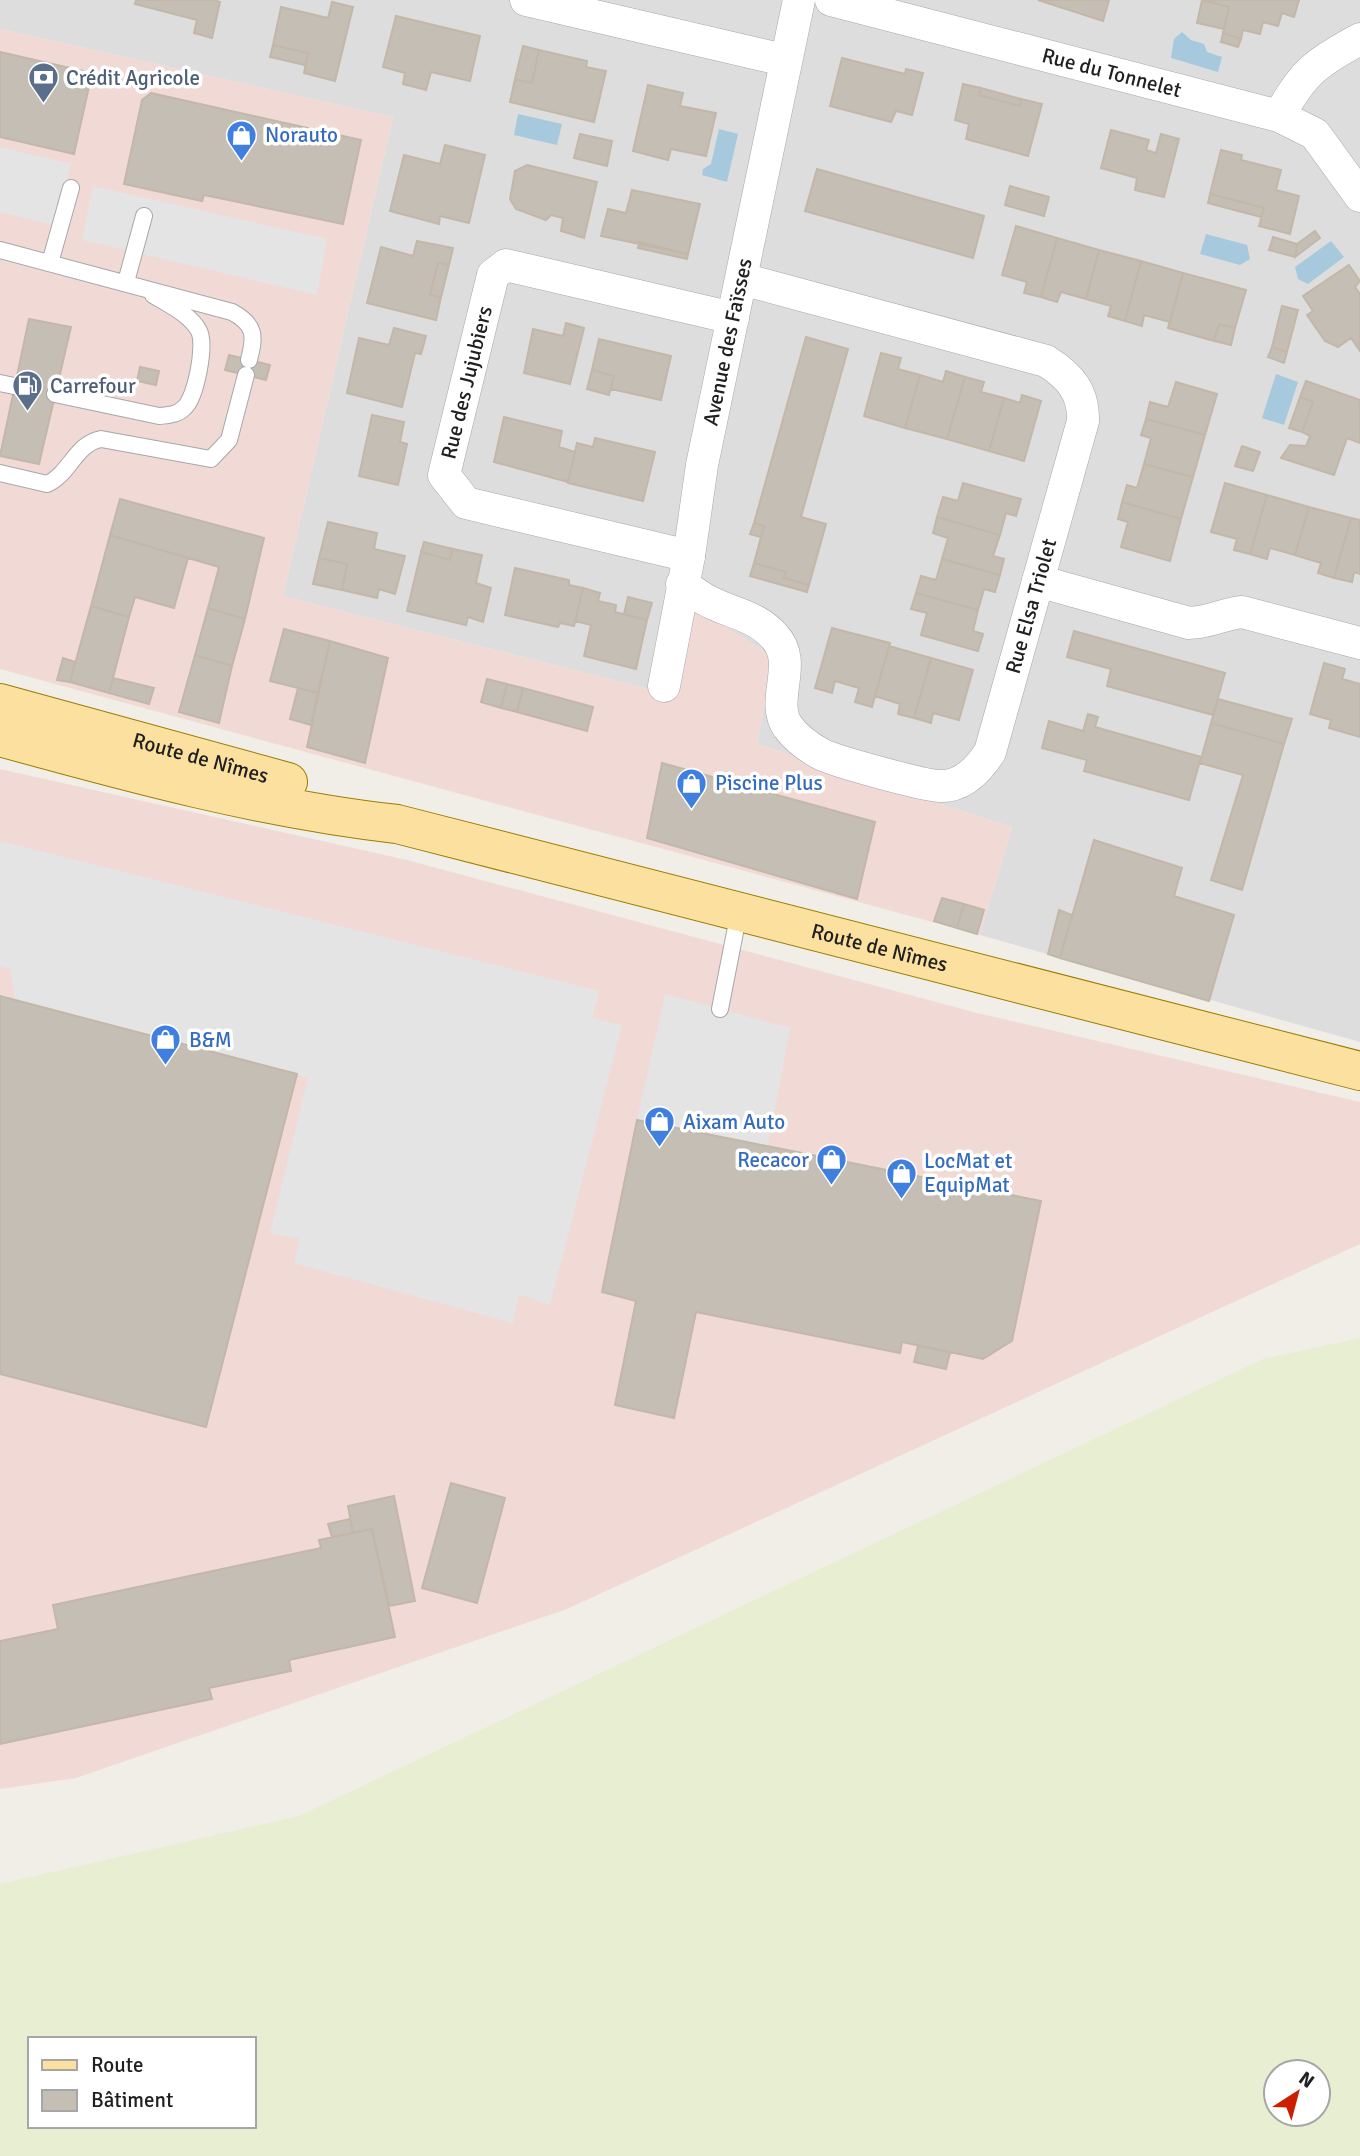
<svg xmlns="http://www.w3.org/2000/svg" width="1360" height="2156" viewBox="0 0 1360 2156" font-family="Signika,sans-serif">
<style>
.residential{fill:#dedddd}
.commercial{fill:#f1dad6}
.farmland{fill:#e8eed2;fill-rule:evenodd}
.parking{fill:#e4e4e4}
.water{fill:#a7c9dd}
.building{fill:#c5beb5;stroke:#c2b7a8;stroke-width:2}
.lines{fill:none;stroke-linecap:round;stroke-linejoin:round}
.service-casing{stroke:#a7a7a7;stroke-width:18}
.minor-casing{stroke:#a7a7a7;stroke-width:33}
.primary-casing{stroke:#9a7c01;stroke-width:40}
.service{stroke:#fff;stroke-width:16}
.minor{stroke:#fff;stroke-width:32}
.primary{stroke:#fbe0a0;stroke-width:38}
.labels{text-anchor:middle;stroke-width:7;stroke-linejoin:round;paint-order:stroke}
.street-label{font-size:21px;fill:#202020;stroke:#fff}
.service-label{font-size:21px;fill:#4e5e75;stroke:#fff;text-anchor:start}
.shop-label{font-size:21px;fill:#366cbe;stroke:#fff;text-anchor:start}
</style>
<rect width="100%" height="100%" fill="#f0eee6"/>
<path class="residential" d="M0,0H1360V1042L980,935L1012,827L757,744L773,657L693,606L676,696L283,596L393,117L0,29Z"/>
<path class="commercial" d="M0,29L393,117L283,596L676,696L693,605L773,657L757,744L1012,827L980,935L0,669Z
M0,769L407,860L977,1013L1360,1102V1244L567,1609L76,1778L0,1789Z"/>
<path class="farmland" d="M1360,1338V2156H0V1884L299,1816L1263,1359ZM30,2039H254V2126H30ZM1276,2072H1318V2114H1276Z"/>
<path class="parking" d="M0,147L71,164L54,225L0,212Z
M93,186L327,239L317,295L82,240Z
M0,841L599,991L592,1018L622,1025L550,1305L519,1294L513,1323L294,1263L300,1239L270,1233L308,1078L15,1000L10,969L0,966Z
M665,994L790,1028L768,1147L637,1120Z"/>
<path class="water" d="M1182,32L1191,40L1204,44L1207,52L1222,57L1218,72L1171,58L1174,39Z
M518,114L562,124L557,145L514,135Z
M719,129L738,134L727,182L702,175L703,169L711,164Z
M1206,234L1247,245L1250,259L1240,265L1200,254Z
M1331,241L1344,257L1308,284L1298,279L1295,267Z
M1276,374L1298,382L1284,425L1262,418Z"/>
<path class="building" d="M136,0H212L220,2L212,38L194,33L197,20L135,4Z
M1038,0H1109L1103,21Z
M1202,0L1229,7L1224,29L1197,23Z
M1204,0H1299L1294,17L1282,13L1278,26L1263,22L1260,34L1243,30L1241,39L1223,33L1229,7Z
M332,2L353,7L335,81L304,73L308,53L273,45L281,7L328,18Z
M396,16L480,36L470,81L431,72L426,90L403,84L405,73L383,67Z
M1223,33L1241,39L1238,47L1221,42Z
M273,45L308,53L305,65L270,57Z
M523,46L539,50L532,83L515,79Z
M539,50L587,61L586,67L606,71L594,122L510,102L515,79L532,83Z
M0,52L92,73L74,154L0,137Z
M842,58L905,74L906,69L923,73L912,115L896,111L891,122L830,106Z
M963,84L981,88L979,95L1020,106L1021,99L1042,104L1028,156L966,139L969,124L955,120Z
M648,85L683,93L680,106L716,113L706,156L671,149L668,160L633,151Z
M981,88L1021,99L1020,106L979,95Z
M151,93L361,140L343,224L204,195L202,201L124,184L142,100Z
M1111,130L1149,140L1146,150L1156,153L1161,134L1179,139L1164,197L1135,190L1137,178L1101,168Z
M580,134L612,141L607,166L574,158Z
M445,145L485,155L469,223L440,216L439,224L390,211L404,155L440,164Z
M1221,150L1242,155L1241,160L1281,170L1276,190L1299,196L1290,234L1259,226L1264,208L1210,194Z
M527,165L597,182L584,238L561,231L563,218L551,215L546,220L516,209L510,199L515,171Z
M817,169L984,216L973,258L805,211Z
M1010,186L1049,197L1044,216L1005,205Z
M632,190L700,204L688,254L601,236L608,209L626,213Z
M1210,194L1264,208L1261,217L1208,203Z
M1016,226L1057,238L1041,297L1024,293L1027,282L1002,275Z
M1315,231L1320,238L1295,257L1297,244Z
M1273,237L1297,244L1295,257L1269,250Z
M1057,238L1099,250L1086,299L1061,292L1057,302L1041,297Z
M417,241L453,248L449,265L438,263L430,295L441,297L436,320L367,303L381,247L413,256Z
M639,242L688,254L687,259L638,248Z
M1099,250L1141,261L1125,321L1108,316L1111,306L1086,299Z
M1141,261L1183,273L1170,322L1144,315L1142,326L1125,321Z
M438,263L449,265L441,297L430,295Z
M1349,265L1360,281L1355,287L1360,294V351L1351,338L1338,347L1325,341L1307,315L1313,311L1303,296Z
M1183,273L1246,290L1235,328L1219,324L1214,341L1168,328Z
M1282,306L1298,310L1287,352L1272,347Z
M29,319L71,327L39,464L0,456Z
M566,323L584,328L570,384L524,373L533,329L563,336Z
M1219,324L1235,328L1231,345L1214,341Z
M394,328L426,336L421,354L415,353L402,407L347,393L359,338L389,345Z
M806,337L848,349L801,517L826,524L809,585L784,578L786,572L754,563L764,526L754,523Z
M599,339L671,356L661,400L611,389L614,376L592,370Z
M1272,347L1287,352L1284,363L1268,357Z
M881,353L901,358L898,369L920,375L905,428L864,416Z
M229,355L270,365L266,380L225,370Z
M140,367L159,371L156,385L137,381Z
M592,370L614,376L609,395L587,389Z
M946,371L965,377L947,439L905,428L920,375L943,382Z
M965,377L984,382L981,392L1004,398L989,451L947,439Z
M1306,381L1360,400V443L1347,438L1334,475L1281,458L1290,445L1306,446L1310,436L1302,432L1313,402L1300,397Z
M1176,382L1217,394L1205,435L1146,419L1150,402L1168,407Z
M1022,395L1041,401L1024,461L989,451L1004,398L1020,403Z
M1300,397L1313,402L1302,432L1289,428Z
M372,415L404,422L400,442L407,444L398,485L359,476Z
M504,417L562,431L559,447L575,452L568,482L494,462Z
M1146,419L1205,435L1193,477L1144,464L1151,438L1141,435Z
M595,438L655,452L643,501L568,483L577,443L593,447Z
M1242,446L1260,452L1253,471L1235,466Z
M1144,464L1193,477L1181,519L1122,502L1127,485L1137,488Z
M963,483L1021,499L1016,516L1006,513L1000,535L937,517L943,497L958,501Z
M1225,483L1267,495L1250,554L1234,550L1237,539L1211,532Z
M1267,495L1309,507L1295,555L1270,548L1267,559L1250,554Z
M120,499L264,538L245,619L208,608L219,567L110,535Z
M1122,502L1181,519L1170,561L1121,547L1128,522L1118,519Z
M1309,507L1351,518L1334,578L1318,573L1321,563L1295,555Z
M937,517L1000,535L993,556L1004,559L1000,575L942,559L948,538L933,533Z
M1351,518L1360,520V574L1354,572L1352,582L1334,578Z
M328,522L377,533L374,549L405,556L395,594L379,589L377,598L342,590L347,564L319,558Z
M754,523L764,526L761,537L750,534Z
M110,535L188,558L174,608L135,597L129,617L91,606Z
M424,542L453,549L450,560L421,552Z
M453,549L482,555L476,583L491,588L483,622L468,617L466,625L407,611L421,552L450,560Z
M319,558L347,564L342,590L313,584Z
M942,559L1000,575L995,592L984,589L978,610L916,593L921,576L936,580Z
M754,563L786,572L784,578L809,585L807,592L750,576Z
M515,568L569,580V585L583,588L574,626L560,623L558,627L505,615Z
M583,588L600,593L598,601L616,605L615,612L647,620L636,669L584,656L591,625L575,621Z
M916,593L978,610L973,631L983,634L978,651L921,635L927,613L911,609Z
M628,597L652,603L647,620L624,614Z
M91,606L129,617L109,693L70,682Z
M208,608L245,619L232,666L195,655Z
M832,628L890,643L872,707L855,702L859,688L835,681L832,693L815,688Z
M284,629L330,641L318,693L270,681Z
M1074,631L1225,673L1213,715L1107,686L1111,669L1067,657Z
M330,641L388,658L365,763L307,747Z
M889,646L931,658L914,718L898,714L900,704L875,696Z
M195,655L232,666L219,723L179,712Z
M63,658L75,662L70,682L57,680Z
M931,658L973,670L959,720L933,713L931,723L914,718Z
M1324,663L1345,669L1342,679L1360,684V737L1329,728L1331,720L1310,714Z
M113,678L154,688L149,704L109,693Z
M487,679L507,684L501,708L481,702Z
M507,684L523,688L517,712L501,708Z
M298,688L318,693L311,725L290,719Z
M523,688L593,707L587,731L517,712Z
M1218,699L1292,719L1284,744L1211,723Z
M1088,714L1098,717L1095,727L1201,757L1189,800L1084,771L1087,760L1042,748L1049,721L1083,731Z
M1211,723L1284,744L1242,890L1211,880L1243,775L1200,763Z
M662,763L875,822L857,899L647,838Z
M1094,840L1182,868L1174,896L1234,915L1209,1001L1060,958Z
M942,898L964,904L957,928L934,921Z
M964,904L984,910L977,934L957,928Z
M1059,910L1072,915L1060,958L1048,954Z
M0,996L297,1074L206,1427L0,1374Z
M637,1120L1041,1201L1012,1341L983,1359L902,1342L900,1353L696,1312L674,1418L615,1405L636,1301L602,1292Z
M918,1346L950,1352L946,1369L914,1362Z
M451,1483L505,1498L477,1603L422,1588Z
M394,1496L415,1601L389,1606L372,1529L353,1533L348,1506Z
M350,1519L353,1533L332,1537L328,1524Z
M372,1529L395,1637L289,1660L291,1671L209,1688L212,1699L0,1744V1641L58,1629L53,1605L321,1548L319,1540Z"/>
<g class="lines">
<defs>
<path id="service" d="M0,250L232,312C256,325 255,336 249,360
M50,263L71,188
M126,282L144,216
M0,383L14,386
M55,394L159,416C168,415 177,415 184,408C196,398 206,345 199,331C191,315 168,304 153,295
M0,473L47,484C70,474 75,444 101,439L211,459L229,440L246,375
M720,1009L739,912"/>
<g id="minor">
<path d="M526,0L784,60"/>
<path id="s1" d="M831,0L1279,116L1315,134L1360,196"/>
<path d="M1279,116C1303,72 1317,62 1360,39"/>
<path id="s2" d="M689,556L466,503L444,475L493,275L506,265L733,318"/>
<path d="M1038,581L1189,623C1208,623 1223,614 1242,612L1360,643"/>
<path id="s3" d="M682,584C692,591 702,599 714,604C736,614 757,617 774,636C800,663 769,700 788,727C797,739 808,747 821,754C834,761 925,786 940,786C962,787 979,769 990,752L1083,421C1084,392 1070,376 1046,361L742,279"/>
<path id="s4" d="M664,686L689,556L702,465L799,0"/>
</g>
<g id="primary">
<path id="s5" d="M0,703L288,782"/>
<path id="s6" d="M0,737C130,773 263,809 397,824L1360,1071"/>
</g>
</defs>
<use href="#service" class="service-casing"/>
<use href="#minor" class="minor-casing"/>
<use href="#primary" class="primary-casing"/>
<use href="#service" class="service"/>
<use href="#minor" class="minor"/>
<use href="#primary" class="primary"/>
</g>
<defs>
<symbol id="bank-pin" viewBox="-11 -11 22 30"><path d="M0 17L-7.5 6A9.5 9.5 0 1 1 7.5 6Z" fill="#5c6f8a" stroke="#fff"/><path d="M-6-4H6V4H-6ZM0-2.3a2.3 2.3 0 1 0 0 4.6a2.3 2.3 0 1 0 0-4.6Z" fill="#fff"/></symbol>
<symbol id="shop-pin" viewBox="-11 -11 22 30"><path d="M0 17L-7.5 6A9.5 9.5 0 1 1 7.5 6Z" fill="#3f7fe0" stroke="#fff"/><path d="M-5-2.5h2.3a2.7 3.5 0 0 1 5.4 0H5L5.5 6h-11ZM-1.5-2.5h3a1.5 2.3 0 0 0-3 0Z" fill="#fff"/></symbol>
<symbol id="fuel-pin" viewBox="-11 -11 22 30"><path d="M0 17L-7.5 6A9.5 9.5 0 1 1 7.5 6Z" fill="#5c6f8a" stroke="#fff"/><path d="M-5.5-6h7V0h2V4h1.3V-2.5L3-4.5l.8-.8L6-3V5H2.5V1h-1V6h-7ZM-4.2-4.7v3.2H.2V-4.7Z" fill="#fff"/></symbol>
</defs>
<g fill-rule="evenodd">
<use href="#bank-pin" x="26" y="60" width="35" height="47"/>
<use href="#shop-pin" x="224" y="118" width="35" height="47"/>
<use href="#fuel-pin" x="10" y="368" width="35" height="47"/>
<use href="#shop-pin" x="674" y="766" width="35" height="47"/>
<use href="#shop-pin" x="148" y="1022" width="35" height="47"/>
<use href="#shop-pin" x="642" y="1104" width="35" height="47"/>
<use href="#shop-pin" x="814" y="1142" width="35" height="47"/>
<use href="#shop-pin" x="884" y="1156" width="35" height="47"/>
</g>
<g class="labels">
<g class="street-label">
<text dy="7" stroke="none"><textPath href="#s1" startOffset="290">Rue du Tonnelet</textPath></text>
<text dy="7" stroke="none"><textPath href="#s4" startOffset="350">Avenue des Faïsses</textPath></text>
<text dy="7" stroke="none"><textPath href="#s2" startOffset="360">Rue des Jujubiers</textPath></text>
<text dy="7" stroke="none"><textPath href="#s3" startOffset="583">Rue Elsa Triolet</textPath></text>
<text dy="7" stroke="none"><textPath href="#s5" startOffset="208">Route de Nîmes</textPath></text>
<text dy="7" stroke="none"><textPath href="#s6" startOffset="905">Route de Nîmes</textPath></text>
</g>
<g class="service-label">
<text x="66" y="85">Crédit Agricole</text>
<text x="50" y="393">Carrefour</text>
</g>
<g class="shop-label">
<text x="265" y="142">Norauto</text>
<text x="715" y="790">Piscine Plus</text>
<text x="189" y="1047">B&amp;M</text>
<text x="683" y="1129">Aixam Auto</text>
<text x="809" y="1167" text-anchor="end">Recacor</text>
<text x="924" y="1168">LocMat et<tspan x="924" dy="24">EquipMat</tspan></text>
</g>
</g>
<rect x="28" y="2037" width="228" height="91" fill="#ffffff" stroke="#a6a6a6" stroke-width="2"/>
<rect x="42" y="2060" width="35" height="10" fill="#fbe0a0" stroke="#a6a6a6" stroke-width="2"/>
<text x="91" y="2072" font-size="21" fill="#202020">Route</text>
<rect x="42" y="2090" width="35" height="21" fill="#c5beb5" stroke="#a6a6a6" stroke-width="2"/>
<text x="91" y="2107" font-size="21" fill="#202020">Bâtiment</text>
<g transform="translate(1297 2093) rotate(36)"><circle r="33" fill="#ffffff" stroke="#a6a6a6" stroke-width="2"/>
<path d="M0-5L12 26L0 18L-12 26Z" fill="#ce1e02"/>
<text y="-10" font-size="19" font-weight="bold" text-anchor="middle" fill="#202020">N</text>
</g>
</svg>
